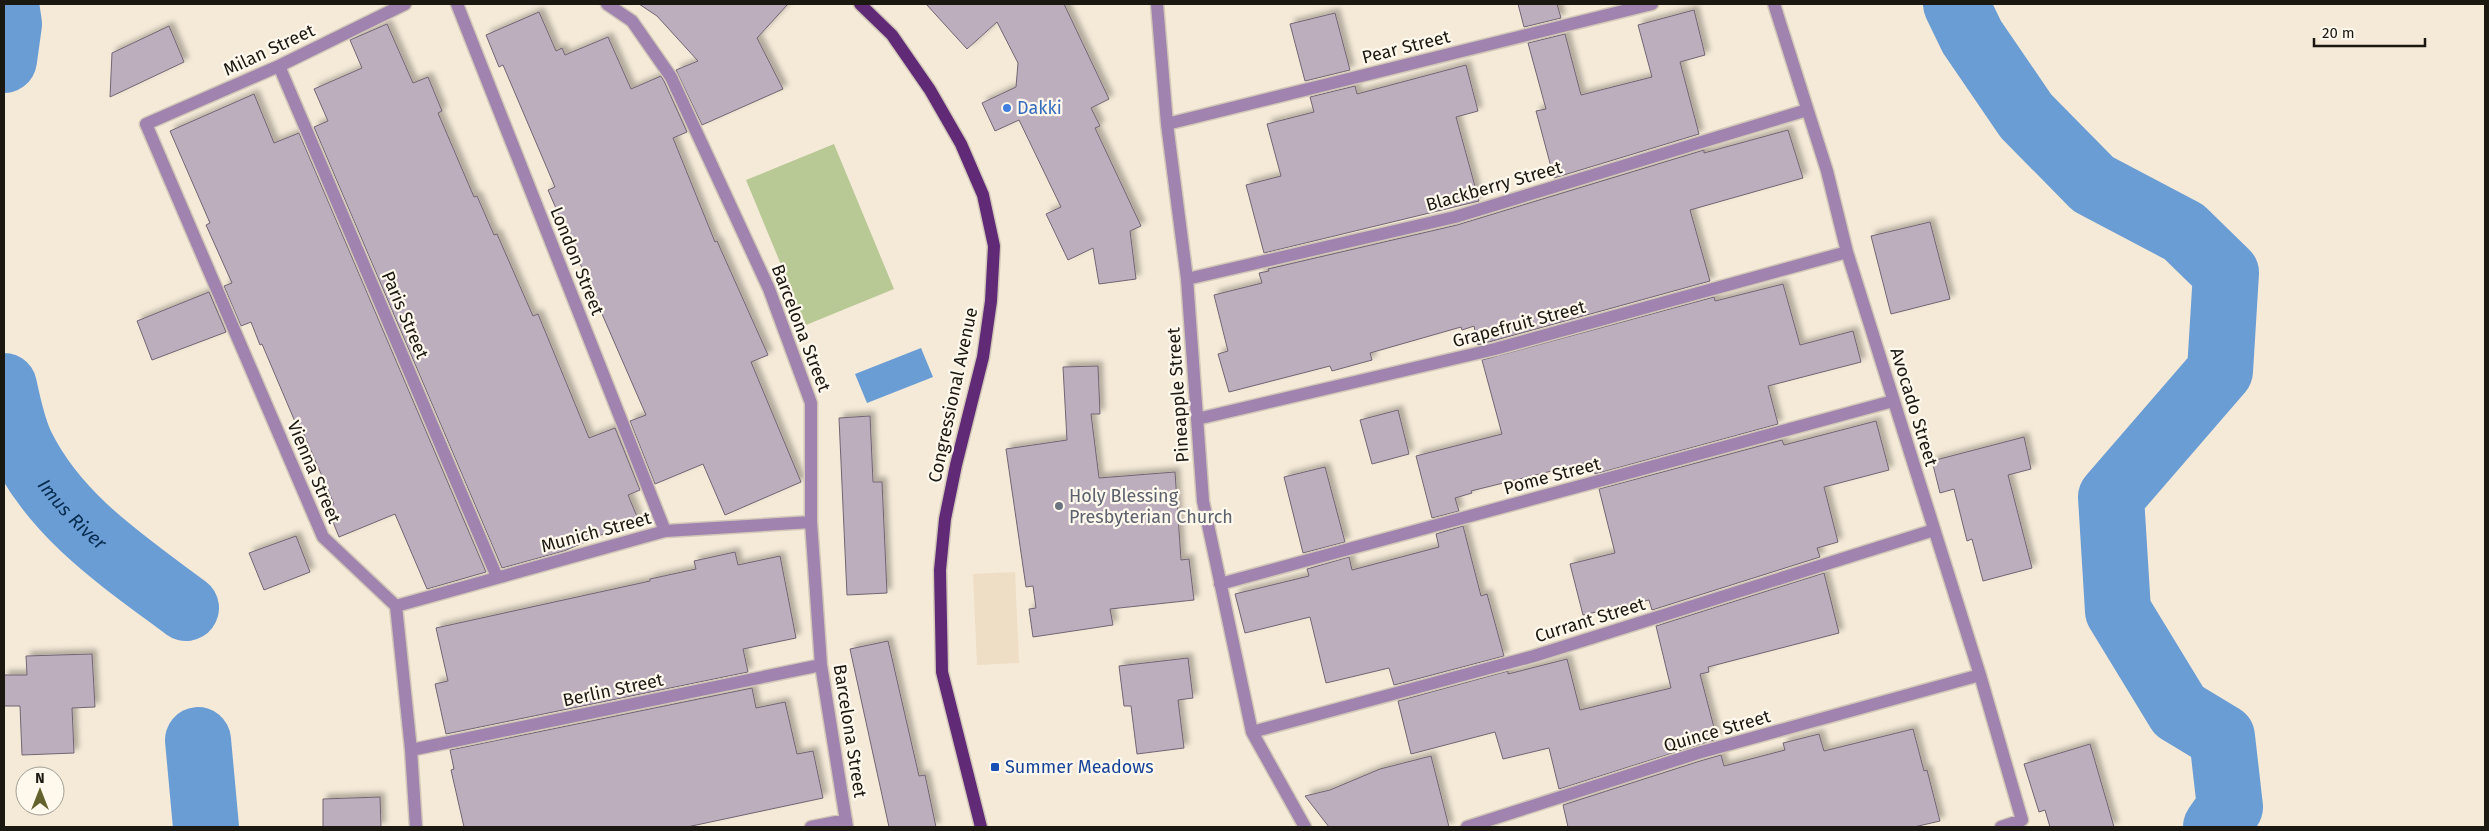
<svg xmlns="http://www.w3.org/2000/svg" width="2489" height="831" viewBox="0 0 2489 831" font-family="'Fira Sans',sans-serif">
<style>
.built{fill:#eddec5}
.green{fill:#b8c996}
.water{fill:#6a9dd4}
.lines{fill:none;stroke-linecap:round;stroke-linejoin:round}
.river{stroke:#6a9dd4;stroke-width:66}
.building{fill:#bdaebe;stroke:#726573;filter:url(#shadow)}
.minor-casing{stroke:#d2c8b8;stroke-width:15}
.major-casing{stroke:#d2c8b8;stroke-width:15}
.minor{stroke:#a083ae;stroke-width:12}
.major{stroke:#602a77;stroke-width:12}
.shop-dot{fill:#3f7fe0;stroke:#fef8ed;stroke-width:2}
.worship-dot{fill:#6b7280;stroke:#fef8ed;stroke-width:2}
.transit-dot{fill:#1a4fb4;stroke:#fef8ed;stroke-width:2}
.labels{text-anchor:middle;stroke-width:4.5;stroke-linejoin:round;paint-order:stroke}
.street-label{font-size:18px;fill:#1b1711;stroke:#fef8ed}
.shop-label{font-size:18px;fill:#366cbe;stroke:#fef8ed;text-anchor:start}
.worship-label{font-size:18px;fill:#5b616d;stroke:#fef8ed;text-anchor:start}
.transit-label{font-size:18px;fill:#164399;stroke:#fef8ed;text-anchor:start}
.water-label{font-size:19px;font-style:italic;fill:#072c50;stroke:#fef8ed}
</style>
<defs>
<filter id="shadow"><feDropShadow dx="4.5" dy="-4.5" stdDeviation="2.5" flood-color="#0004"/></filter>
</defs>
<rect width="100%" height="100%" fill="#f5ead8"/>
<path class="built" d="M1015,572L1019,663L977,665L973,574Z"/>
<path class="green" d="M834,144L894,289L806,325L746,180Z"/>
<path class="water" d="M921,348L933,377L867,403L855,374Z"/>
<g class="lines">
<g class="river">
<path d="M1956,4L1972,37L2026,116L2093,184L2184,232L2226,273L2220,371L2111,497L2118,611L2179,711L2222,737L2230,807L2216,827"/>
<path d="M4,60L9,24L6,4"/>
<path id="s1" d="M4,386C8,405 13,428 21,445C56,517 123,561 186,608"/>
<path d="M198,740L206,827"/>
</g>
</g>
<path class="building" d="M639,4H788L757,38L783,89L702,125L676,70L698,61L657,16Z
M926,4H1064L1109,99L1091,108L1100,126L1095,128L1141,226L1130,231L1136,279L1099,284L1093,248L1068,260L1046,214L1061,207L1019,120L995,131L982,103L1016,87L1018,63L997,22L967,49Z
M1518,4H1557L1561,18L1524,27Z
M1694,10L1705,55L1680,62L1699,134L1554,178L1536,111L1546,109L1528,43L1565,34L1581,95L1652,77L1638,25Z
M539,12L556,51L562,48L565,55L608,37L631,89L661,76L664,81L687,132L673,138L715,242L717,241L768,355L751,362L801,482L725,515L703,464L655,484L630,421L646,415L548,190L555,187L503,65L499,67L486,35Z
M1335,13L1350,70L1305,81L1290,24Z
M387,24L413,83L428,77L442,111L438,113L474,197L477,196L494,235L497,234L533,316L538,314L589,438L615,428L640,490L628,495L638,519L564,551L502,568L314,127L328,121L314,89L362,68L350,40Z
M169,26L184,62L110,97L112,53Z
M1466,65L1478,111L1456,117L1479,201L1264,253L1246,185L1281,176L1267,124L1314,112L1310,97L1355,86L1357,94Z
M254,94L274,143L299,133L486,572L427,589L395,514L339,537L327,507L334,504L299,423L296,424L262,344L260,345L251,322L241,326L224,286L232,283L206,225L210,223L170,131Z
M1788,130L1803,178L1690,210L1710,281L1478,345L1474,326L1462,330L1461,327L1370,353L1372,360L1332,371L1330,366L1229,392L1218,354L1228,351L1214,295L1262,283L1259,273L1269,271L1268,269L1457,225L1704,150V153Z
M1930,222L1950,299L1891,314L1871,236Z
M1783,284L1800,345L1853,331L1861,362L1768,386L1778,424L1595,474L1592,461L1471,491L1472,493L1455,498L1459,511L1432,518L1416,456L1502,434L1482,360L1714,297L1715,301Z
M209,292L226,332L152,360L137,321Z
M1098,366L1100,414H1091L1099,478L1175,472L1181,560L1189,559L1194,600L1110,609L1113,625L1033,637L1029,609L1036,608L1033,586L1026,587L1006,449L1067,440L1063,367Z
M1398,410L1409,454L1372,464L1360,420Z
M870,416L873,482H882L887,593L847,595L839,418Z
M1876,421L1889,470L1824,487L1838,542L1817,548L1820,557L1652,610L1649,600L1583,615L1570,564L1615,553L1599,489L1782,440L1784,445Z
M2024,437L2031,469L2008,475L2032,568L1983,581L1972,539L1967,541L1954,489L1940,493L1932,461Z
M1325,467L1345,542L1303,553L1284,477Z
M1463,526L1481,596L1487,594L1504,656L1394,685L1389,668L1326,683L1310,617L1245,633L1235,594L1309,576L1307,569L1349,557L1352,570L1439,547L1436,534Z
M296,536L310,572L264,590L249,553Z
M735,552L738,565L780,556L796,638L743,649L748,672L446,734L435,684L448,681L436,628L650,581V579L696,569L694,561Z
M1824,573L1839,633L1708,667L1709,672L1700,674L1717,739L1559,789L1549,748L1503,759L1495,732L1411,754L1398,701L1508,671V674L1567,659L1580,710L1671,688L1656,626Z
M888,641L919,776L925,775L936,827H889L850,649Z
M92,654L95,707L72,708L74,753L22,755L20,706H4V675H27L26,656Z
M1188,658L1193,698L1178,700L1184,748L1137,754L1131,706H1124L1119,666Z
M752,688L756,708L785,702L797,754L813,751L823,798L687,827H464L451,770L454,769L450,750Z
M1913,729L1924,771L1927,770L1940,821L1914,827H1568L1563,805L1700,761L1721,755L1724,766L1785,750L1783,743L1819,734L1824,751Z
M2090,744L2114,827H2050L2045,810L2039,812L2024,764Z
M1431,756L1449,827H1329L1305,796L1330,790L1380,769Z
M380,797L381,827H323V799Z"/>
<g class="lines">
<defs>
<path id="minor" d="M405,4L279,66L146,124L323,537L396,606L411,750L416,827
M457,4L665,531
M607,4L632,21L671,77L769,289L811,403V522L821,665L847,827
M1157,4L1167,124L1187,279L1203,501L1252,732L1305,827
M1774,4L1827,171L1847,252L1980,675L2022,820L2001,827
M279,66L497,577
M1167,124L1652,4
M1187,279L1455,217L1807,110
M1197,419L1495,349L1847,252
M1220,584L1893,401
M396,606L665,531L811,522
M1252,732L1534,656L1934,530
M411,750L821,665
M811,827L846,820
M1467,827L1698,753L1980,675"/>
<path id="major" d="M860,4L892,35L930,90L961,144L983,195L994,246L991,301L983,357L956,465L945,519L940,570L942,672L981,827"/>
</defs>
<use href="#minor" class="minor-casing"/>
<use href="#major" class="major-casing"/>
<use href="#minor" class="minor"/>
<use href="#major" class="major"/>
</g>
<circle class="shop-dot" cx="1007" cy="108" r="5"/>
<circle class="worship-dot" cx="1059" cy="506" r="5"/>
<rect class="transit-dot" x="990" y="762" width="10" height="10" rx="2.5"/>
<g class="labels">
<g class="street-label">
<text transform="translate(1406 47) rotate(-14)" y="6">Pear Street</text>
<text transform="translate(269 50) rotate(-25)" y="6">Milan Street</text>
<text transform="translate(1494 186) rotate(-16)" y="6">Blackberry Street</text>
<text transform="translate(577 261) rotate(68)" y="6">London Street</text>
<text transform="translate(405 315) rotate(67)" y="6">Paris Street</text>
<text transform="translate(1519 324) rotate(-15)" y="6">Grapefruit Street</text>
<text transform="translate(801 328) rotate(69)" y="6">Barcelona Street</text>
<text transform="translate(953 395) rotate(-78)" y="6">Congressional Avenue</text>
<text transform="translate(1178 395) rotate(-94)" y="6">Pineapple Street</text>
<text transform="translate(1914 407) rotate(73)" y="6">Avocado Street</text>
<text transform="translate(314 472) rotate(67)" y="6">Vienna Street</text>
<text transform="translate(1552 476) rotate(-15)" y="6">Pome Street</text>
<text transform="translate(596 532) rotate(-15)" y="6">Munich Street</text>
<text transform="translate(1590 620) rotate(-17)" y="6">Currant Street</text>
<text transform="translate(613 690) rotate(-12)" y="6">Berlin Street</text>
<text transform="translate(850 731) rotate(81)" y="6">Barcelona Street</text>
<text transform="translate(1717 731) rotate(-16)" y="6">Quince Street</text>
</g>
<g class="shop-label">
<text x="1017" y="114">Dakki</text>
</g>
<g class="worship-label">
<text x="1069" y="502">Holy Blessing<tspan x="1069" dy="21">Presbyterian Church</tspan></text>
</g>
<g class="transit-label">
<text x="1005" y="773">Summer Meadows</text>
</g>
<g class="water-label">
<text dy="7" stroke="none"><textPath href="#s1" startOffset="148">Imus River</textPath></text>
</g>
</g>
<rect width="2489" height="831" fill="none" stroke="#1b1711" stroke-width="10"/>
<g transform="translate(40 791)"><circle r="24" fill="#fef8ed" stroke="#a39e95"/>
<path d="M0-4L9 19L0 12L-9 19Z" fill="#64612d"/>
<text y="-8" font-size="14" font-weight="bold" text-anchor="middle" fill="#1b1711">N</text>
</g>
<path d="M2314 38v8h111v-8" fill="none" stroke="#1b1711" stroke-width="2.5"/>
<text x="2322" y="38" font-size="15" fill="#1b1711" stroke="#fef8ed" stroke-width="4" paint-order="stroke">20 m</text>
</svg>
